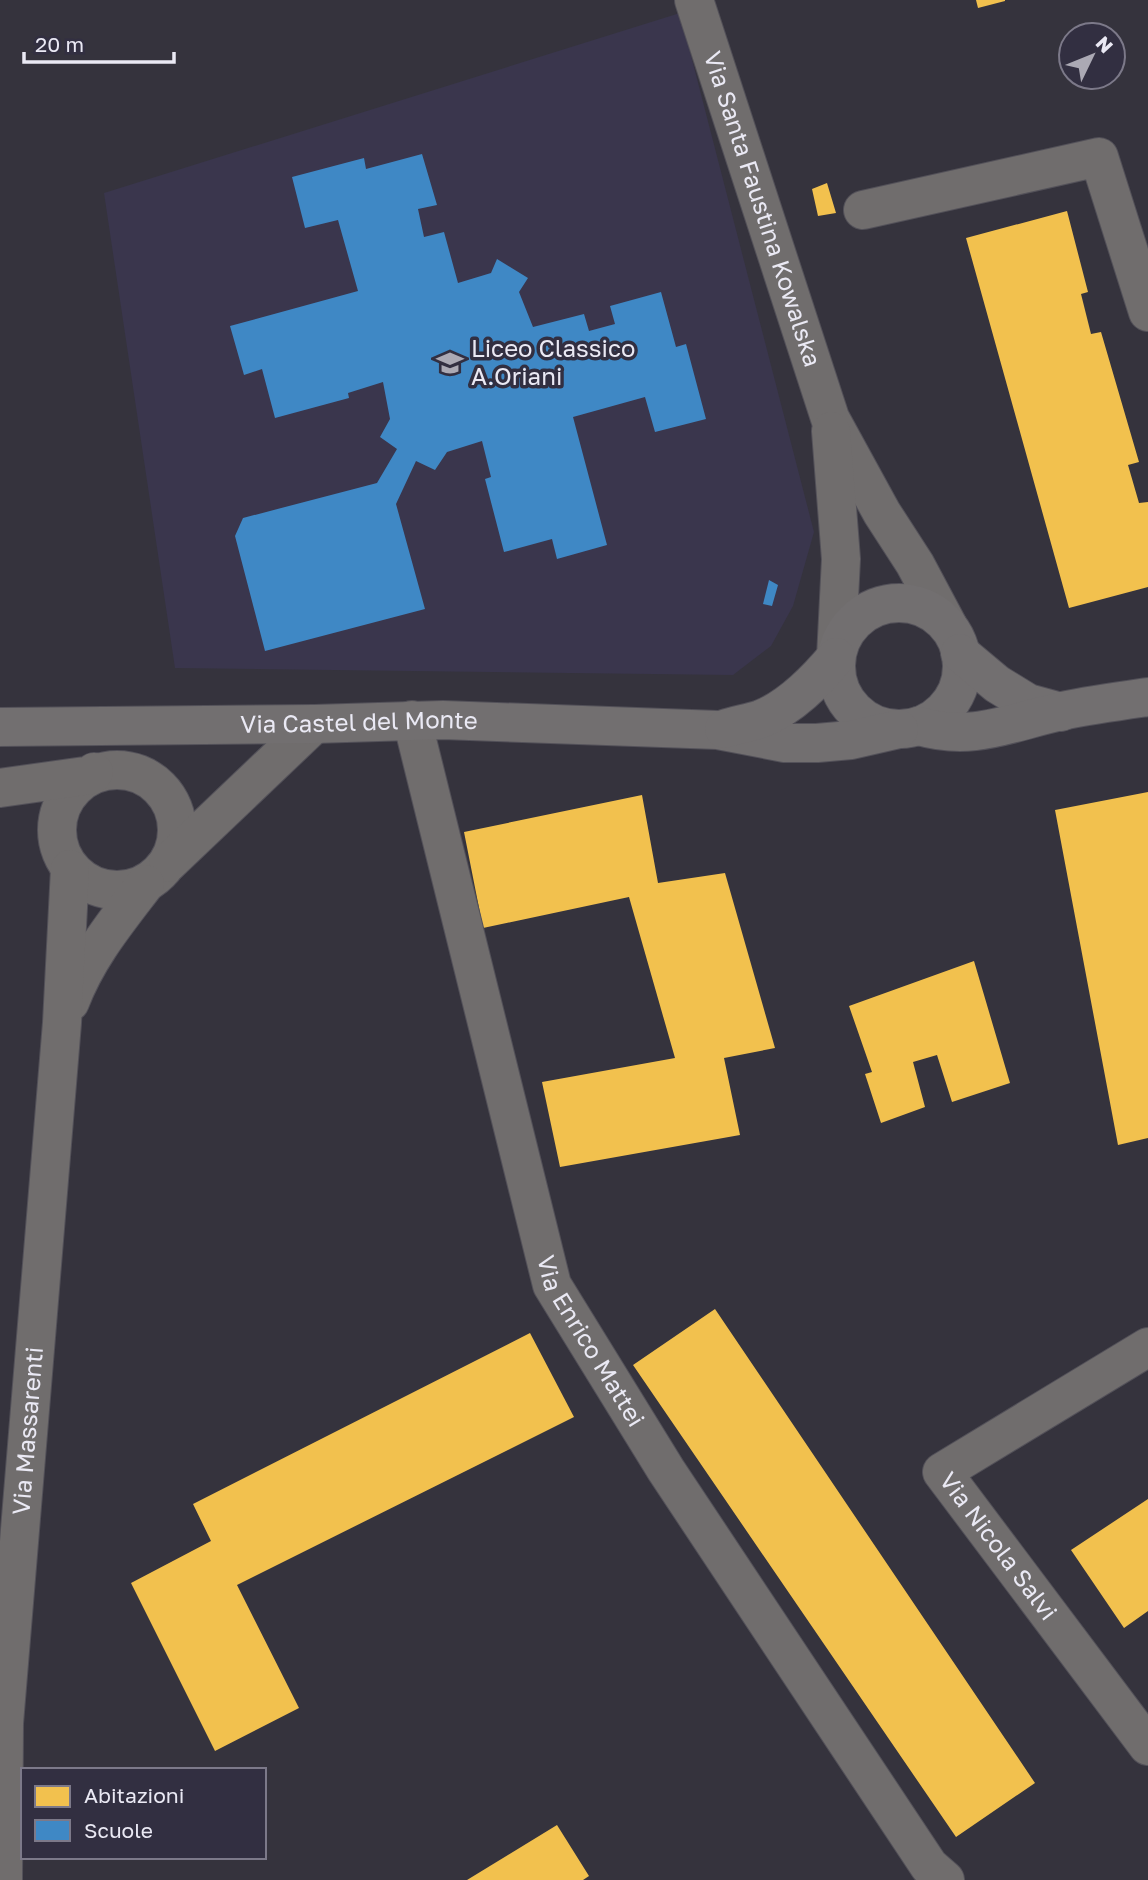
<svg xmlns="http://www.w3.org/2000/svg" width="1148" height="1880" viewBox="0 0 1148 1880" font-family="'Golos Text',sans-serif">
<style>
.built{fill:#3a364d}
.homes{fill:#f2c14e}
.schools{fill:#3f88c5}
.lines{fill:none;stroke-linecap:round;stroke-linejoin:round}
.minor-casing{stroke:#535159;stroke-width:40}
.tertiary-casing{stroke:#535159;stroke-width:40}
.secondary-casing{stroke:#535159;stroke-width:40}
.minor{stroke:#706d6d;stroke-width:38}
.tertiary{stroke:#706d6d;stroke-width:38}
.secondary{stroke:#726f70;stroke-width:38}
.labels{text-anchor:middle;stroke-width:7;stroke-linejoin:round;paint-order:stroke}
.street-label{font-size:24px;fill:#eae9f4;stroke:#322f41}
.poi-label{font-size:24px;fill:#eae9f4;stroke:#322f41;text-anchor:start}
</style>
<rect width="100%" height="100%" fill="#35333d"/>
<path class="built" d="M680,13L814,532L793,606L771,646L733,675L175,668L104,193Z"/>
<path class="homes" d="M976,0H1005V1L978,8Z
M827,183L836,213L818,216L812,189Z
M1067,211L1088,292L1081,294L1091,334L1101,332L1139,462L1128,465L1139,503L1148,502V587L1069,608L966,238Z
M1148,792V1138L1118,1145L1055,810Z
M642,795L658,883L725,873L775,1048L724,1058L740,1135L560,1167L542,1082L675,1058L629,897L483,928L464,832Z
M974,961L1010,1083L952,1102L937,1055L913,1062L925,1107L881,1123L865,1074L872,1072L849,1006Z
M715,1309L1035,1783L956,1837L633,1365Z
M530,1333L574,1417L237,1585L299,1708L215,1751L131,1583L211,1541L193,1504Z
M1148,1499V1611L1124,1628L1071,1550Z
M557,1825L589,1876L583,1880H467Z"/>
<path class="schools" d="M422,154L437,205L418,209L424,237L444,232L458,283L491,273L497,259L528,278L519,292L533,327L584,314L589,331L615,324L610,306L661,292L676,347L686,344L706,419L655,432L645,397L573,417L607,545L557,559L552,539L504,552L485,479L491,477L482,441L447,452L435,470L416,461L396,504L425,609L265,651L235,536L243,518L377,483L397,449L380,437L390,419L383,382L348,393L349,398L275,418L262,369L244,375L230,326L358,291L338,220L305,228L292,177L364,158L366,169Z
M769,580L778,585L772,606L763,604Z"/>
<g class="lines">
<defs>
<g id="minor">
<path d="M863,210L1099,157L1148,312"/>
<path id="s1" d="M412,720L552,1285L666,1470L929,1866L945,1880"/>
<circle cx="117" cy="830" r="60"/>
<path d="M0,788L92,775L94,772"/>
<path d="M168,863L314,724"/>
<path d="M70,1002C87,957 116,922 145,884"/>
<path id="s2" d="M1148,1347L942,1472L1148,1746"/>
<path id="s3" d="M3,1880L4,1723L62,1023L70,869"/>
</g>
<g id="tertiary">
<path id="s4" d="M694,0L830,418L882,513L915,564L948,626"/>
<path d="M831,431L841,559L836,657"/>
</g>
<g id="secondary">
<circle cx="899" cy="666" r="63"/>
<path d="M960,653L997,684L1028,703L1061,712"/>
<path d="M919,726C974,742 1010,722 1062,711C1091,705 1120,701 1148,697"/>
<path id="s5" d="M0,727L314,724L443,720L718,730L785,743H817L851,740L899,729"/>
<path d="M724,729C736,725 749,723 761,719C791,707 816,681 836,657"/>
</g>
</defs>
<use href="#minor" class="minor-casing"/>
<use href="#tertiary" class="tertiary-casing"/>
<use href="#secondary" class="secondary-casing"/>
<use href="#minor" class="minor"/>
<use href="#tertiary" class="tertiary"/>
<use href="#secondary" class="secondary"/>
</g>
<defs>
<symbol id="school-bare" viewBox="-9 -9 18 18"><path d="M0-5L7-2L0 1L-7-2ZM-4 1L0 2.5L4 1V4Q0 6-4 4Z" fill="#aba9b4" stroke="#322f41" stroke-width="2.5" paint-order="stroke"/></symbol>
</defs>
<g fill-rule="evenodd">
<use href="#school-bare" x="431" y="344" width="38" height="38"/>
</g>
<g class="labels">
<g class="street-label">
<text dy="8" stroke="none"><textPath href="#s4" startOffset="220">Via Santa Faustina Kowalska</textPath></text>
<text dy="8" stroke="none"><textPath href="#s5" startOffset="359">Via Castel del Monte</textPath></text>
<text dy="8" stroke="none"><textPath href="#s1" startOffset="649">Via Enrico Mattei</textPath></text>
<text dy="8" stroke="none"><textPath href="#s3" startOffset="450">Via Massarenti</textPath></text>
<text dy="8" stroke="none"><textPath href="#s2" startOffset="334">Via Nicola Salvi</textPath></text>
</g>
<g class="poi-label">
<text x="471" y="357">Liceo Classico<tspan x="471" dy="28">A.Oriani</tspan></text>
</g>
</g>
<rect x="21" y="1768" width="245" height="91" fill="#322f41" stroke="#7c7989" stroke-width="2"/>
<rect x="35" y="1786" width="35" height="21" fill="#f2c14e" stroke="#7c7989" stroke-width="2"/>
<text x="84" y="1803" font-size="21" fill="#eae9f4">Abitazioni</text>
<rect x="35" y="1820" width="35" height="21" fill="#3f88c5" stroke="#7c7989" stroke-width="2"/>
<text x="84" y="1838" font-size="21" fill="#eae9f4">Scuole</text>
<g transform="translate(1092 56) rotate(47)"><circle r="33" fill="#322f41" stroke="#7c7989" stroke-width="2"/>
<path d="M0-5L12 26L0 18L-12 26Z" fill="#aba9b4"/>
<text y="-10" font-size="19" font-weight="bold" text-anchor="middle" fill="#eae9f4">N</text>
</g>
<path d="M24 52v10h150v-10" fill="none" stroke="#eae9f4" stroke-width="3.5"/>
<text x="35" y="52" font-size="21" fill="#eae9f4" stroke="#322f41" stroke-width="5" paint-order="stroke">20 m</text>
</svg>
